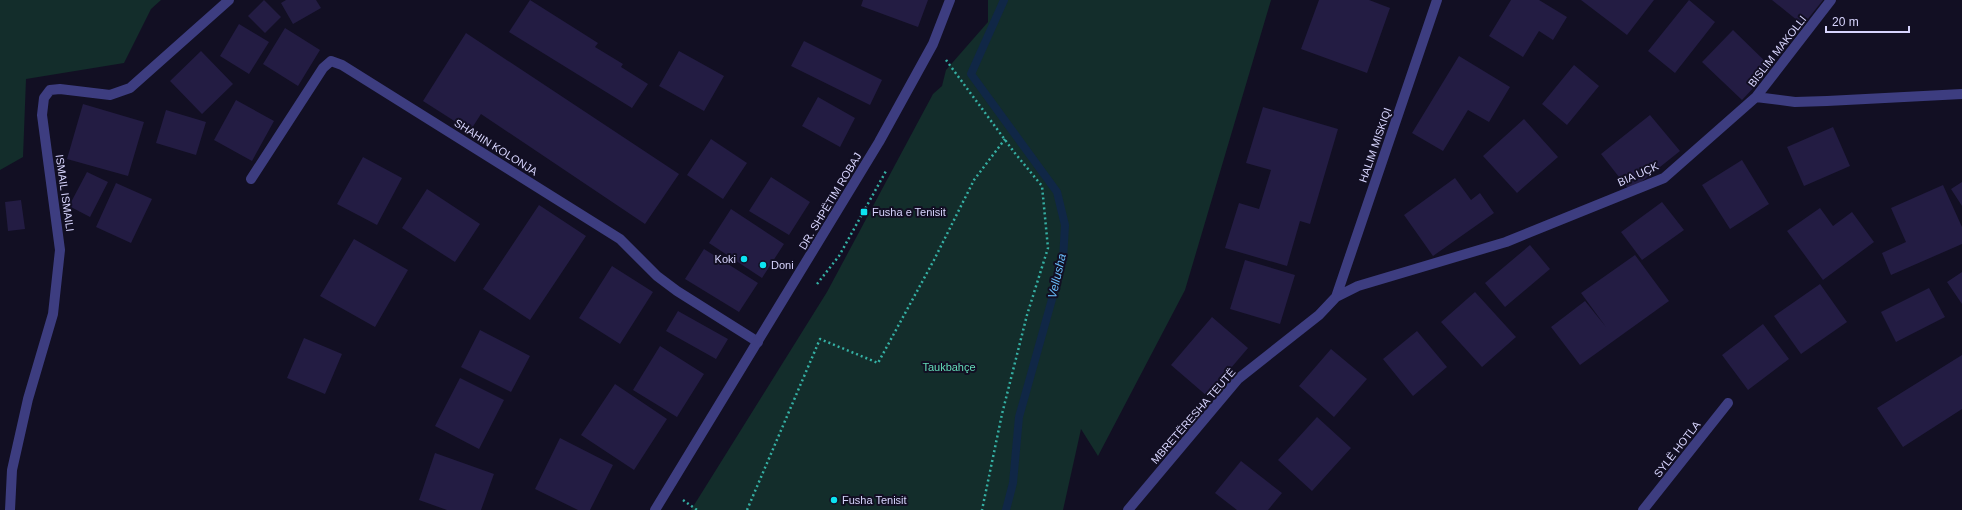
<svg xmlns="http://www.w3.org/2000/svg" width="1962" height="510" viewBox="0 0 1962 510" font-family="Helvetica,sans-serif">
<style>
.green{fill:#132d2b}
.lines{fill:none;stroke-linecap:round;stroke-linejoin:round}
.stream{stroke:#102746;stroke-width:8}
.building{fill:#231c43}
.path{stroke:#35b0a4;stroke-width:2.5;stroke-dasharray:2 3;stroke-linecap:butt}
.service{stroke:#3d3d80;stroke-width:10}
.minor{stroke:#3d3d80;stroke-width:10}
.tertiary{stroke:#3d3d80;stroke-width:10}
.poi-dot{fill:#0ce3f1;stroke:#120f23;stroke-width:1.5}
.labels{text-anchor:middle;stroke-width:4;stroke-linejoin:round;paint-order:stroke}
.street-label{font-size:11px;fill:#d7d4fd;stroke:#120f23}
.poi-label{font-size:11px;fill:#d7d4fd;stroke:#120f23;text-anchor:start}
.park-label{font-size:11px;fill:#63dab7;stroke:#120f23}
.water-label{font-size:12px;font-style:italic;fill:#67baf8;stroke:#120f23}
</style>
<rect width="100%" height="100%" fill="#120f23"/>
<path class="green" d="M0,0H161L151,9L124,63L26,79L23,157L0,170Z
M988,0H1271L1185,290L1098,456L1081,429L1063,510H691L827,292L933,94L942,86L946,70L988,22Z"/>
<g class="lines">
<path class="stream" d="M1004,0L971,74L1057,192L1065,225L1063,260L1019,417L1013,483L1006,510"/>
</g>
<path class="building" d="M264,0L281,17L265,33L248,16Z
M286,0H316L321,8L293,24L281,3Z
M530,0L598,43L595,47L623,64L621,67L648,84L632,108L509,32Z
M863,0H928L918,27L861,6Z
M1319,0H1369L1390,8L1367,73L1301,49Z
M1511,0H1539L1567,17L1553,40L1539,31L1523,57L1489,36Z
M1581,0H1654L1627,35Z
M1689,0L1715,22L1675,73L1648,51Z
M1772,0H1823L1803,25Z
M239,24L269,42L249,74L220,56Z
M285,28L320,50L298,86L263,64Z
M1733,30L1772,68L1742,100L1702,62Z
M466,33L679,174L645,224L481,114L470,131L423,101Z
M804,41L882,80L870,105L791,66Z
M201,51L233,84L202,114L170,81Z
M679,51L724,76L704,111L659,86Z
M1459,56L1510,87L1489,122L1468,110L1443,151L1412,133Z
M1574,65L1599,86L1567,125L1542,104Z
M818,97L855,118L840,147L802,126Z
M236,100L274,121L252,161L214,140Z
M83,104L144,122L128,176L67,159Z
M1263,107L1338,129L1310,224L1300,221L1287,266L1225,248L1239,203L1259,209L1271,170L1246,163Z
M166,110L206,122L196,155L156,143Z
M1650,115L1680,151L1630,191L1601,154Z
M1524,119L1558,157L1517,193L1483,156Z
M1833,127L1850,166L1804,186L1787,147Z
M711,139L747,163L723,199L687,175Z
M363,157L402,178L377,225L337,204Z
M1742,160L1769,204L1730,229L1702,185Z
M87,172L108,182L90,217L69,206Z
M771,177L810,202L789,235L749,211Z
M1455,178L1471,200L1480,193L1494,213L1433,256L1404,215Z
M1962,182V206L1951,189Z
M116,183L152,199L131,243L96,227Z
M1943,185L1962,227V244L1891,275L1882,253L1906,242L1891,208Z
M427,189L480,224L455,262L402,228Z
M21,200L25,229L8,231L5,202Z
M1662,202L1684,230L1642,260L1621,232Z
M539,205L586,236L530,320L483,289Z
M1820,208L1833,226L1852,212L1874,242L1823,280L1787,231Z
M731,209L784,244L762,278L709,243Z
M354,239L408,270L375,327L320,296Z
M1530,245L1550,269L1505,307L1485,283Z
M704,249L758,283L739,312L685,279Z
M1635,255L1669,301L1580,365L1551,327L1585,301L1606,327L1581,293Z
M1245,260L1295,275L1280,324L1230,309Z
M612,266L653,292L620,344L579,318Z
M1962,272V304L1947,282Z
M1820,284L1847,322L1801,354L1774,316Z
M1929,288L1945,317L1896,342L1881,312Z
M1475,292L1516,337L1482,367L1441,322Z
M678,311L728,339L716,359L666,331Z
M1212,317L1248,348L1207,396L1171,365Z
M1763,324L1789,359L1748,390L1722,355Z
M480,330L530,356L511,392L461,367Z
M1417,331L1447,367L1413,396L1383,359Z
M304,338L342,354L325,394L287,378Z
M660,346L704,374L677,417L633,390Z
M1331,349L1367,379L1334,417L1299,386Z
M1962,355V409L1903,447L1877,408Z
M460,378L504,400L479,449L435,426Z
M615,384L667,419L634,470L581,435Z
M1317,417L1351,448L1312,491L1278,460Z
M560,438L613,465L590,510H578L535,489Z
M435,453L494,474L481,510H447L419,500Z
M1241,461L1282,493L1268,510H1237L1215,493Z"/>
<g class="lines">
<path class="path" d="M946,60L1014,152L1042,186L1048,248L1027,315L1002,414L982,510
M817,284L839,256L886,171
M683,500L697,510
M747,510L820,339L878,363L934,260L974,180L1005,139"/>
<path class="service" d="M251,179L323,68L331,61L342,65L620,239L657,276L677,291L758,342"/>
<path class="minor" d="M1756,97L1795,102L1827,101L1962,94
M1336,297L1437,0
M10,510L12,470L28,399L53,314L60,250L42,115L44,98L50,90L60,89L110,95L130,88L229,0
M1128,510L1238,379L1319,315L1336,297L1358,286L1506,242L1664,178L1756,97L1831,0
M1643,510L1728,403"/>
<path class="tertiary" d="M655,510L879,142L933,44L950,0"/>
</g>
<g class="poi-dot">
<rect x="860" y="208" width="8" height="8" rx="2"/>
<circle cx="744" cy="259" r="4"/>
<circle cx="763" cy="265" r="4"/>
<circle cx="834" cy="500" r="4"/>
</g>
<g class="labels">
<g class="street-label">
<text transform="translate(1777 51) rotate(-52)" y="4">BISLIM MAKOLLI</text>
<text transform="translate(1375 145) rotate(-71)" y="4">HALIM MISKIQI</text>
<text transform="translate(496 147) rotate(32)" y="4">SHAHIN KOLONJA</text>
<text transform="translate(1638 174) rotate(-24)" y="4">BIA UÇK</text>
<text transform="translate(65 193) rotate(82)" y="4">ISMAIL ISMAILI</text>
<text transform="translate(830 201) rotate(-59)" y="4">DR. SHPËTIM ROBAJ</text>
<text transform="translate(1193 416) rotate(-49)" y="4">MBRETËRESHA TEUTË</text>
<text transform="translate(1677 449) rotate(-52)" y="4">SYLË HOTLA</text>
</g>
<g class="poi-label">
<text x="872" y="216">Fusha e Tenisit</text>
<text x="736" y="263" text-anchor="end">Koki</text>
<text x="771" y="269">Doni</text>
<text x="842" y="504">Fusha Tenisit</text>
</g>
<g class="park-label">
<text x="949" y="371">Taukbahçe</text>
</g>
<g class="water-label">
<text transform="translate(1057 276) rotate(-77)" y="4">Vellusha</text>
</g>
</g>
<path d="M1826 26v6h83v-6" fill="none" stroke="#d7d4fd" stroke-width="2"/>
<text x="1832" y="26" font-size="12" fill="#d7d4fd" stroke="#120f23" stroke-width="3" paint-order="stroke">20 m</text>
</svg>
